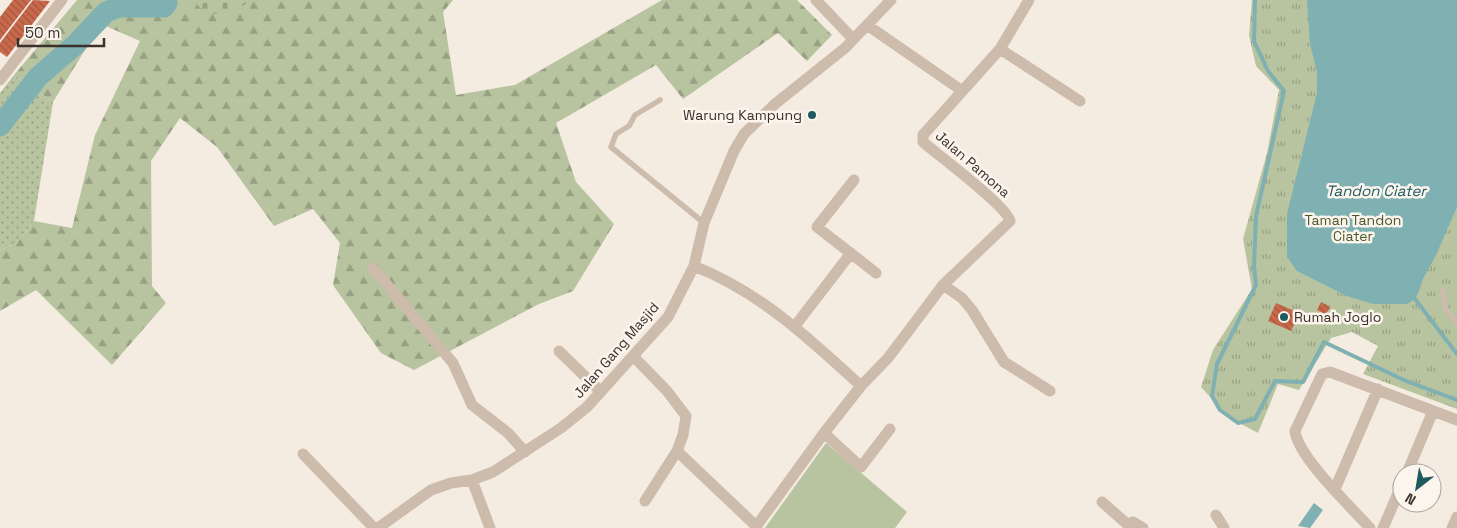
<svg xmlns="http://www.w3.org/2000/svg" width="1457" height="528" viewBox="0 0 1457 528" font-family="'Space Grotesk',sans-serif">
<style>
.grass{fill:url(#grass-dots)}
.forest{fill:url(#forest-firs)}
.cemetery{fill:url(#cemetery-stones)}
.park{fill:url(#park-tufts)}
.garden{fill:#b8c4a0}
.water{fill:#7fb0b2}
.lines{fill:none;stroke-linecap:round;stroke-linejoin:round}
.stream{stroke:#7fb0b2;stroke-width:4}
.river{stroke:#7fb0b2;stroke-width:21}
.building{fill:url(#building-back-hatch)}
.lane{stroke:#cdbbac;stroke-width:5.5}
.street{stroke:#cdbbac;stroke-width:11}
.poi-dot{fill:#1f5a5e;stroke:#fbf5ee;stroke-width:2}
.labels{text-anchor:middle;stroke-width:5;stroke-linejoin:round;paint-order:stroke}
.poi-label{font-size:14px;fill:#3b302b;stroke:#fbf5ee;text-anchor:end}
.street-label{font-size:14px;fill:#3b302b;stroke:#fbf5ee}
.park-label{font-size:14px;fill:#4a5a2e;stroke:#fbf5ee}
.water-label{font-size:15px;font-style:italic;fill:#1f5a5e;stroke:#fbf5ee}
</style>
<defs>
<pattern id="grass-dots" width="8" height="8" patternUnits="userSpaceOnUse" patternTransform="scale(1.25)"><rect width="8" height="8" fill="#b8c4a0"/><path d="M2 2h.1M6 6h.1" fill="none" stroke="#97a083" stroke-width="1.8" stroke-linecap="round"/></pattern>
<pattern id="forest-firs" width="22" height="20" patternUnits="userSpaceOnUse" patternTransform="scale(1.25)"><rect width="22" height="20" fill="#b8c4a0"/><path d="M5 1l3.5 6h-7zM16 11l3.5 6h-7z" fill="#97a083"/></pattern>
<pattern id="cemetery-stones" width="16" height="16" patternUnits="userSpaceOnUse" patternTransform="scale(1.25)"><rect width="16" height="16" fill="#b8c4a0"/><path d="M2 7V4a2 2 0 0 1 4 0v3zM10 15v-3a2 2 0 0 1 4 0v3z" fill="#97a083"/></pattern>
<pattern id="park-tufts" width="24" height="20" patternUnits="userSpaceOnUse" patternTransform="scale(1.25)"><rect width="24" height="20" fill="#b8c4a0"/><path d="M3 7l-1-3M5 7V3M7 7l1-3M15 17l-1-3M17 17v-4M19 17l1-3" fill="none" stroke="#97a083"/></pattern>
<pattern id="building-back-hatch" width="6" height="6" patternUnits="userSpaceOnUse" patternTransform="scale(1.25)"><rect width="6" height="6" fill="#c8694b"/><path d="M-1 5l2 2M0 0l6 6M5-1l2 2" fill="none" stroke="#a4573f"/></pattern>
</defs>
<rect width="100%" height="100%" fill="#f4ebe1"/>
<path class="grass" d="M14,75L53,102L34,221L16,244L0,250V93Z"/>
<path class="forest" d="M77,0H453L443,12L456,95L515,85L662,0H797L832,35L807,61L778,33L683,99L656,65L556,123L576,182L614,224L573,291L539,304L414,370L381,353L333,285L340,243L313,209L274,226L217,147L180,118L151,161L152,286L166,303L112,365L36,290L0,311V250L16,244L34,221L72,228L95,135L140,41L101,24L53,102L14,75Z"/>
<path class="cemetery" d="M193,0H250L238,10L207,15Z"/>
<path class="park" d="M1252,0H1457V409L1363,374L1378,346L1352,332L1331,338L1299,390L1278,384L1258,433L1228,417L1201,387L1213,350L1252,289L1243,239L1267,153L1279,90L1256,66L1249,35Z"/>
<path class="garden" d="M826,443L907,512L895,528H765Z"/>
<path class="water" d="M1307,0H1457V207L1436,255L1423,279L1419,291L1415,299L1407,304H1373L1347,296L1297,271L1287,257V214L1317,93V72L1310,44Z
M1314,503L1323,510L1310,528L1298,526Z"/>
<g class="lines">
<path class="stream" d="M1255,0L1254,41L1268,71L1284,91L1256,216L1254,266L1256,285L1217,364L1212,396L1220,410L1238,423L1255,419L1275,381L1303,382L1324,342L1406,381L1457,400
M1415,299L1457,354"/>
<path class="river" d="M0,126L38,77L75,45L106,12L119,7H164L167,3L166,0"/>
</g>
<path class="building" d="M13,0H31L0,40V17Z
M33,0L50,1L7,57L0,52V43Z
M1321,302L1330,307L1326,315L1317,310Z
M1276,303L1299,313L1291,331L1268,321Z"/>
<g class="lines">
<path class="lane" d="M660,100L635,115L629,126L616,134L611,147L704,223
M1443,290L1445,308L1457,324"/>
<path class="street" d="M816,0L853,39
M867,25L961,90
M1000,49L1080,101
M0,80L62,0
M854,180L817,227L876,273
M694,266C760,292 810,339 861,386
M373,268L453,363L472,405L508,433L525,452
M943,285L962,298L972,310L1004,362L1050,391
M795,326L851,253
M559,351L601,392
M634,357L667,391L686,416L683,435L677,451L756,526
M824,433L861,467L890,429
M303,454L374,528
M1407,473L1433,411
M472,480L490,528
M1335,489L1378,389
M645,501L677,451
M1102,502L1127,524L1133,522L1143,528
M1216,515L1224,528
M378,528L431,490L451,483L472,480L493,472L561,428L587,407L668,317L694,266L704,223L734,151L744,134L775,104L845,48L891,0
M755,528L824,433L861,386L888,358L943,285L1010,221C1007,206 938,155 923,142V135L1000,49L1029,0
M1370,528C1351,507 1298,457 1295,431L1322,374L1330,372L1457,420
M1383,528L1402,484
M1452,528L1457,517"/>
</g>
<g class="poi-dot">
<circle cx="812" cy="115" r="5"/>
<circle cx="1284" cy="317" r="5"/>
</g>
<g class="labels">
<g class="poi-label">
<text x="802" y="120">Warung Kampung</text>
<text x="1294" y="322" text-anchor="start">Rumah Joglo</text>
</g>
<g class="street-label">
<text transform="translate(973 164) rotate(41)" y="5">Jalan Pamona</text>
<text transform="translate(616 350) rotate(-49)" y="5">Jalan Gang Masjid</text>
</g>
<g class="park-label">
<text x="1353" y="225">Taman Tandon<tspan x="1353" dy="16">Ciater</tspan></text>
</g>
<g class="water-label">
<text x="1376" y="196">Tandon Ciater</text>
</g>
</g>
<g transform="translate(1417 488) rotate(211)"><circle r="24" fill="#fbf5ee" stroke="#aea6a0"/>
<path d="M0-4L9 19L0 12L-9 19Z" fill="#1f5a5e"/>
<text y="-8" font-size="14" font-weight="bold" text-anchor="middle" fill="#3b302b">N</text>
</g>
<path d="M18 38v8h86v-8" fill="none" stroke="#3b302b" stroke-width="2.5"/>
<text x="25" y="38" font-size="15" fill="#3b302b" stroke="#fbf5ee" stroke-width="4" paint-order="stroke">50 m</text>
</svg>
